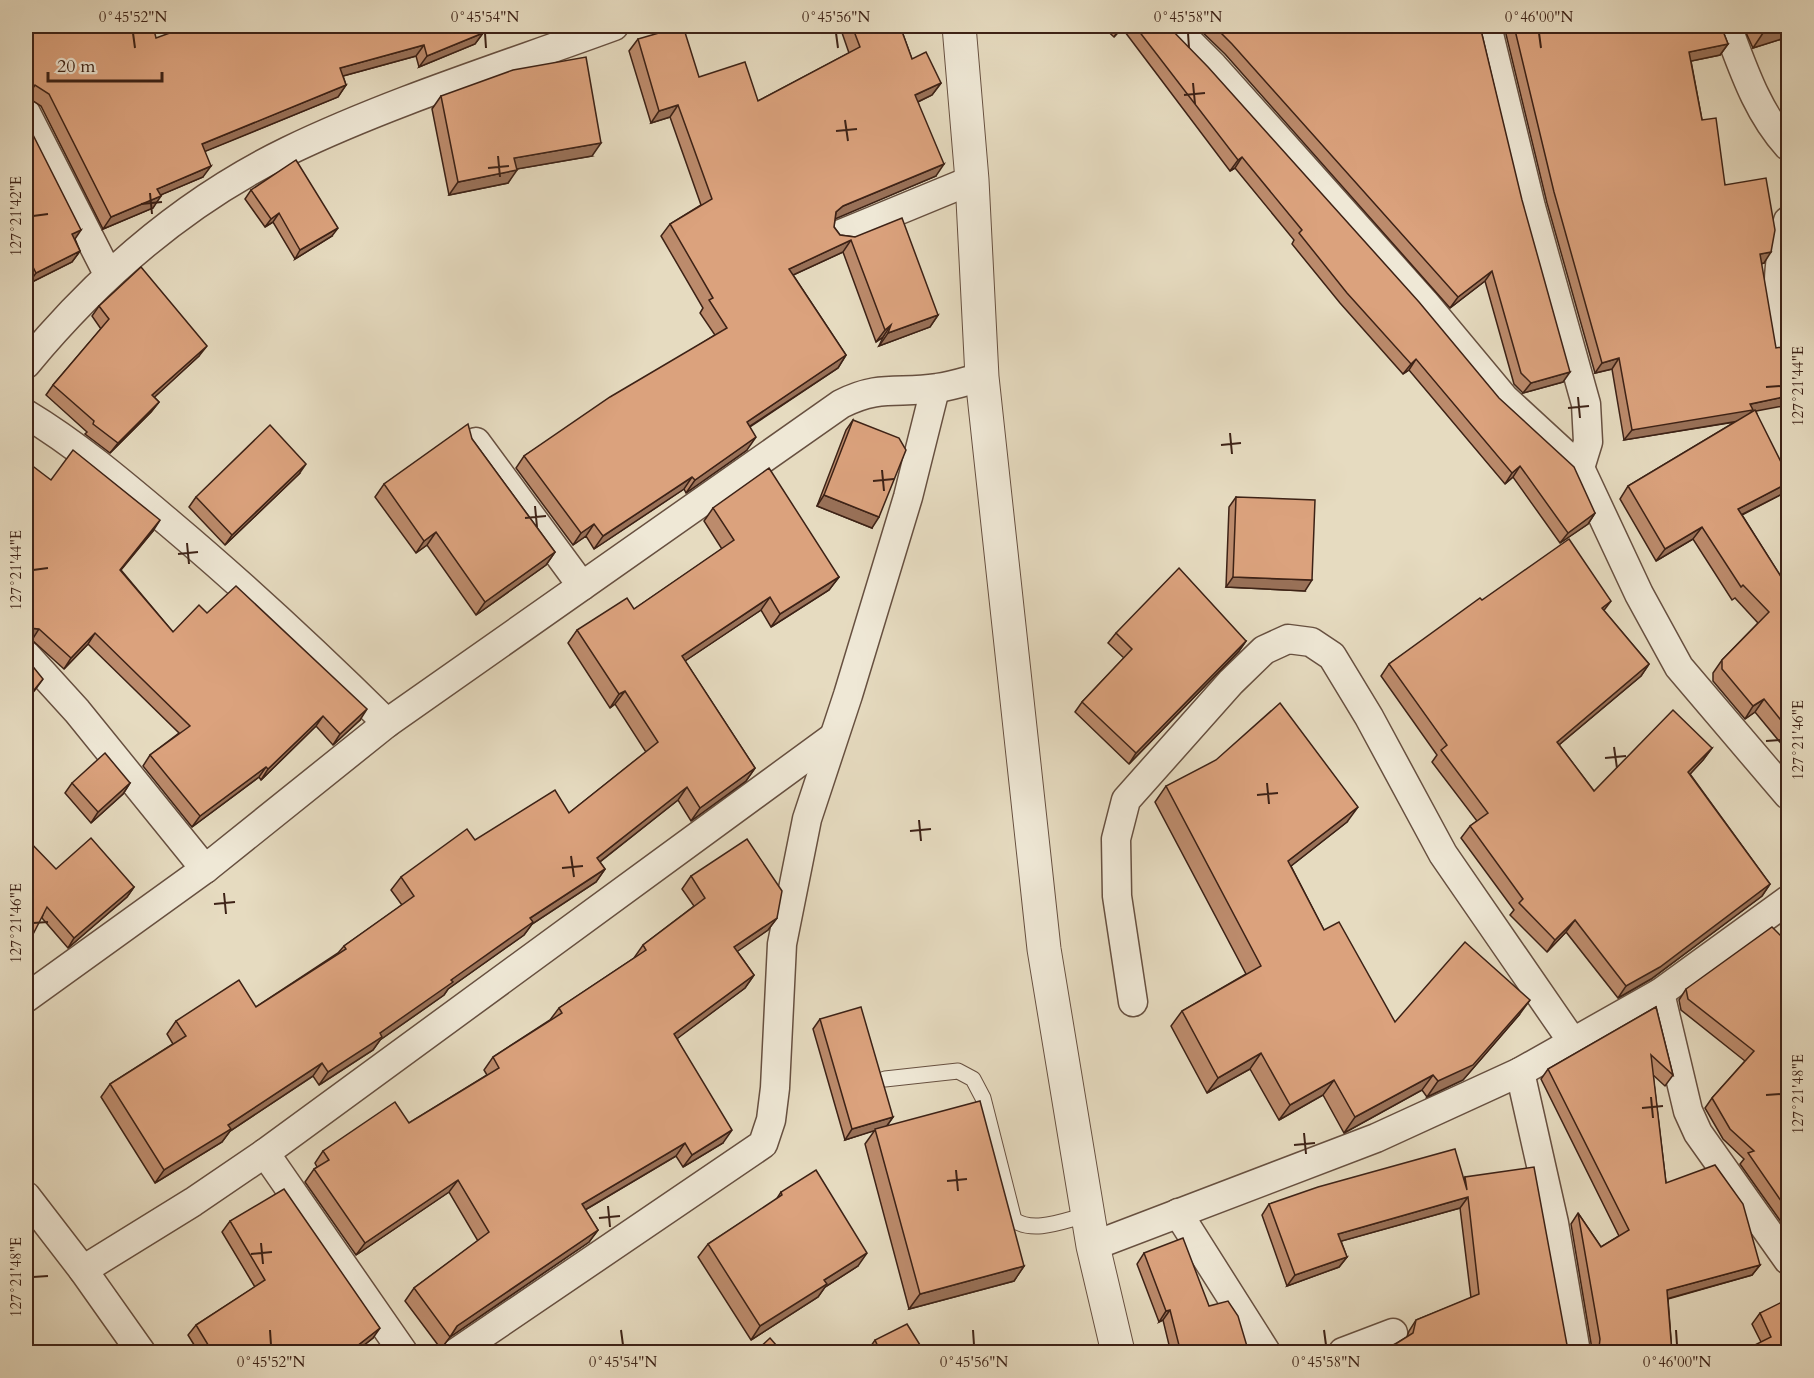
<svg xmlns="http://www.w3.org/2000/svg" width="1814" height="1378" font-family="Cardo,serif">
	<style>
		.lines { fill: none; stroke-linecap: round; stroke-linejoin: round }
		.service-casing { stroke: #675040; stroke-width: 17 }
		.minor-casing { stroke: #675040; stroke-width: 31 }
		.tertiary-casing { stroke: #675040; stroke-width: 35 }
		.service { stroke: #efe8d6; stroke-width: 15 }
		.minor { stroke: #efe8d6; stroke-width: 28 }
		.tertiary { stroke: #efe8d6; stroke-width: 33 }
		.wall { fill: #bc8b6c; stroke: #3d2216; stroke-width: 1.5 }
		.shaded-wall { fill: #997158; stroke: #3d2216; stroke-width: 1.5 }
		.building { fill: #dba27d; stroke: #3d2216; stroke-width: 1.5 }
		.ticks { fill: none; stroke: #3d2216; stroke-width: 2 }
		.neatline { fill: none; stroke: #3d2216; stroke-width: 2 }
		.ticks-label { font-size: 15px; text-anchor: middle; fill: #3d2216 }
	</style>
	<rect width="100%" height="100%" fill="#e6dbc0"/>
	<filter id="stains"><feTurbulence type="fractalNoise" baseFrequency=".00333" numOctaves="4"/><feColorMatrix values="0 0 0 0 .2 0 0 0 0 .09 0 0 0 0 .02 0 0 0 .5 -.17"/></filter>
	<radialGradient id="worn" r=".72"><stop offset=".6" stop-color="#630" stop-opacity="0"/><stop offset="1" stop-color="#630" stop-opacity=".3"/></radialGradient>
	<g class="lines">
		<defs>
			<path id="service" d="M885 1079 958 1071 973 1079 983 1098 1014 1220C1034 1234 1065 1220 1087 1215"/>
			<g id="minor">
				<polyline points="1173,26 1213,66 1424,302 1504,398 1580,468 1588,442 1586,404 1531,207 1487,26"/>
				<path d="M1727 26C1743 68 1757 112 1788 146"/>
				<polyline points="26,113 108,274"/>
				<path d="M1788 221C1777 269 1775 293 1788 341"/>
				<polyline points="841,234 972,180"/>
				<path d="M26 364C98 277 185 201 288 151 392 101 505 66 614 26"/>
				<path d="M26 414C76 444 123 484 168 522 244 586 316 653 387 723"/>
				<polyline points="476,442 582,586"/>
				<polyline points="1580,468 1639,594 1679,667 1788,795"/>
				<polyline points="26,655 77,711 205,869"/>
				<polyline points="1660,993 1688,1111 1698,1133 1788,1260"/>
				<path d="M26 998 205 869 387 723 841 404C880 384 899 394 937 388 952 386 967 381 982 377"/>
				<polyline points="1133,1002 1117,896 1116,839 1126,800 1231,682 1264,650 1288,639 1311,642 1332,656 1369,717 1443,854 1572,1041"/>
				<polyline points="1520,1072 1660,993 1788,900"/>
				<polyline points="26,1196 83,1270 141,1352"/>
				<polyline points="1178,1213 1266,1352"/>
				<polyline points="1093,1246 1376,1138 1520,1072 1554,1223 1576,1352"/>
				<polyline points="83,1270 193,1202 265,1153"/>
				<polyline points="403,1352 265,1153 832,738"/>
				<polyline points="457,1352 763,1144 771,1120 775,1088 782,944 807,819 848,695 908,497 935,389"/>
				<polyline points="1343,1352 1393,1333"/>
			</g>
			<polyline id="tertiary" points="959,26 972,180 982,377 1044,949 1093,1246 1118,1352"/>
		</defs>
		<use href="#service" class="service-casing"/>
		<use href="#minor" class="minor-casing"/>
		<use href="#tertiary" class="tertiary-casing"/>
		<use href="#service" class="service"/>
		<use href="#minor" class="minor"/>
		<use href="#tertiary" class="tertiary"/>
	</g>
	<g class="wall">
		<polygon points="26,26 156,38 483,33 475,44 419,67 416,56 343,76 346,85 338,97 205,151 203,177 160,195 153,208 103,229 41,106 27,97 26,97"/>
		<polygon points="547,26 567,26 550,32"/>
		<polygon points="841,26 900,26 912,59 941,83 932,95 918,102 936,176 835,218 834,227 840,235 855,237 938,315 930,327 879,346 883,337 876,342 843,252 793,275 846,355 838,368 750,427 747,450 686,493 684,489 594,549 586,536 573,545 516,468 524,456 715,335 700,313 703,308 661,236 670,224 701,205 670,117 651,123 629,51 638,39 699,77 758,101 849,53 840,27"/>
		<polygon points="1102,26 1168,26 1595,513 1588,524 1560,543 1513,477 1505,484 1409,370 1403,374 1340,303 1292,244 1294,240 1235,168 1230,171 1122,28 1114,37"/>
		<polygon points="1196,26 1480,26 1563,382 1523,393 1514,384 1485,281 1450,308 1225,54"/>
		<polygon points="1504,26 1721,26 1728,44 1720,55 1691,61 1702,120 1725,185 1764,263 1761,264 1756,411 1782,494 1742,515 1785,583 1788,581 1788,752 1755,712 1745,719 1713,681 1713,673 1722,660 1758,623 1735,598 1732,600 1693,539 1656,561 1620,499 1628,486 1735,422 1624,440 1612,369 1595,373 1547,203"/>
		<polygon points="1743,26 1788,26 1788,37 1753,48"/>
		<polygon points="441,96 592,156 516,169 508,183 449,195 432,109"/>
		<polygon points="26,121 80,251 72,262 28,284 26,279"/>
		<polygon points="251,190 332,236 295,259 273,222 265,227 245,199"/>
		<polygon points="99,306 199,356 154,397 159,402 151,412 110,453 85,434 87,432 46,395 53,385 101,329 92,316"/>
		<polygon points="853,420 872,528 817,506 846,430"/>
		<polygon points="472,439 555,552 546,565 476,615 427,545 416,553 375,497 384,484"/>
		<polygon points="299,474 225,545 189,507 196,497"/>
		<polygon points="51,480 153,531 121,570 173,632 207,613 360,720 333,745 316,726 261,780 259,777 192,827 143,766 150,755 179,733 88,644 64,669 32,640"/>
		<polygon points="1236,497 1305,591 1226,587 1229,507"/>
		<polygon points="713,508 839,577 829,590 771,627 761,610 685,661 755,768 746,781 691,821 678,800 600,862 605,869 596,882 532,924 524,935 448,989 444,995 380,1040 373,1050 319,1085 313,1076 230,1131 222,1142 155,1183 101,1097 110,1084 173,1044 167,1034 176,1021 256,1007 338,953 344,946 402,905 391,890 401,877 475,840 569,813 646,752 615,704 610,708 568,643 577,630 634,609 722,549 704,521"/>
		<polygon points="1482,600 1604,611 1649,664 1641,676 1559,745 1594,791 1712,748 1703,760 1690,774 1770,884 1762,896 1651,979 1618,998 1566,932 1547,952 1510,915 1514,910 1461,838 1470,826 1477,821 1432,762 1437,755 1381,676 1389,664"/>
		<polygon points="1116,633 1246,641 1239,651 1129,764 1075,712 1082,702 1124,658 1108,643"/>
		<polygon points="72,783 130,783 123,794 91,823 65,793"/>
		<polygon points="1166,786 1347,822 1291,866 1324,930 1395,1022 1519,1015 1463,1080 1427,1097 1422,1090 1344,1133 1323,1095 1279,1120 1250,1069 1207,1093 1171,1026 1182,1011 1246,974 1155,802"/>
		<polygon points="56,869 134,887 127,897 68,948 42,918"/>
		<polygon points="691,876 777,918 768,930 737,951 754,975 745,988 677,1038 723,1143 683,1167 676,1156 585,1210 598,1230 589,1242 450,1337 441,1349 405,1301 414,1288 478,1241 449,1192 356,1255 305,1182 314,1169 317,1167 315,1163 323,1151 409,1123 487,1075 484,1070 493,1057 550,1020 559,1008 634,958 643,945 694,906 682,889"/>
		<polygon points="1788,943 1788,1230 1784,1226 1740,1164 1744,1159 1723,1139 1705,1108 1712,1098 1745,1061 1681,1010 1679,1000 1686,989"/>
		<polygon points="1656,1007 1673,1075 1665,1086 1653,1075 1666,1183 1760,1265 1752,1275 1668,1299 1672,1353 1592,1353 1592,1349 1571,1224 1578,1213 1601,1247 1619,1236 1541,1079 1548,1069"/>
		<polygon points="820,1019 893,1117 886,1127 1024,1266 1014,1281 909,1309 865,1144 875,1130 845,1140 813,1029"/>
		<polygon points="1465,1177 1567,1345 1397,1343 1407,1337 1409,1331 1416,1320 1471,1298 1460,1208 1341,1241 1347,1257 1339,1267 1287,1286 1262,1215 1269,1204 1464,1179"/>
		<polygon points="781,1192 858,1266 825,1287 818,1297 751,1340 698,1257 708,1244 776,1200"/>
		<polygon points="230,1221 373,1338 354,1353 199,1353 188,1335 196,1325 255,1287 222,1232"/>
		<polygon points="1144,1253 1209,1306 1249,1353 1171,1353 1163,1320 1159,1322 1137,1264"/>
		<polygon points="1760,1313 1788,1353 1761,1342 1752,1324"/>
		<polygon points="875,1340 925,1353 869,1353 868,1350"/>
	</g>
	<g class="shaded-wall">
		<polygon points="554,26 567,26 550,32"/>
		<polygon points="1121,26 1124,26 1114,37"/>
		<polygon points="1788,26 1788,37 1753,48 1763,33"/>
		<polygon points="483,33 475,44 419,67 427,56"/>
		<polygon points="1728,44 1720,55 1682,63 1689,52"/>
		<polygon points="424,45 416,56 332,79 340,68"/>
		<polygon points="941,83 932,95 907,107 915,95"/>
		<polygon points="35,85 27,97 26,97 26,87"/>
		<polygon points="346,85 338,97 194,156 202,144"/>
		<polygon points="678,105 670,117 651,123 659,111"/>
		<polygon points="601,143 592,156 505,171 514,158"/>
		<polygon points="1242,157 1235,168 1230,171 1238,160"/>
		<polygon points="944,164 936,176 835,219 836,212 843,206"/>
		<polygon points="211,166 203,177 149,200 157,189"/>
		<polygon points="517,170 508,183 449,195 458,182"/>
		<polygon points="161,196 153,208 103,229 111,217"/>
		<polygon points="279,213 273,222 265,227 271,219"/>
		<polygon points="338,228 332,236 295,259 300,250"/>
		<polygon points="81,230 73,242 72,234"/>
		<polygon points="851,240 843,252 780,281 789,269"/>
		<polygon points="80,251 72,262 28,284 36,273"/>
		<polygon points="1771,252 1764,263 1752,265 1760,254"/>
		<polygon points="1492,271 1485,281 1450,308 1458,297"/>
		<polygon points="938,315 930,327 879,346 888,333"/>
		<polygon points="891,325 883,337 876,342 885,330"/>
		<polygon points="207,346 199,356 145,406 152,395"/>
		<polygon points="846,355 838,368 738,434 747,422"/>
		<polygon points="1619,358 1612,369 1595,373 1602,363"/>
		<polygon points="1416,359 1409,370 1403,374 1411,364"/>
		<polygon points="1570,372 1563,382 1523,393 1531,383"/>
		<polygon points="1788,396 1788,405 1751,412 1745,420 1624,440 1632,430"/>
		<polygon points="159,402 151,412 110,453 118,443"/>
		<polygon points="756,437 747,450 686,493 695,480"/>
		<polygon points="306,464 299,474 225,545 232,535"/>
		<polygon points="1520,466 1513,477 1505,484 1512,473"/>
		<polygon points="692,477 684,489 594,549 603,536"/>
		<polygon points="1788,483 1788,485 1782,494 1729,521 1738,509"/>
		<polygon points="824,495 879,517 872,528 817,506"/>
		<polygon points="1595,513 1588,524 1560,543 1568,533"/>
		<polygon points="160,520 153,531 112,580"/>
		<polygon points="594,524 586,536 573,545 581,533"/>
		<polygon points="1702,527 1693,539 1656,561 1665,549"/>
		<polygon points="436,532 427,545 416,553 424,541"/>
		<polygon points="555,552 546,565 476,615 485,602"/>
		<polygon points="839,577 829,590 771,627 780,614"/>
		<polygon points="1233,577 1312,580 1305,591 1226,587"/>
		<polygon points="770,597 761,610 673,669 682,656"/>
		<polygon points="1611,601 1602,613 1602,608"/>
		<polygon points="29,628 39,629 32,640 26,639 26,631"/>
		<polygon points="95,633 88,644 64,669 71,658"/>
		<polygon points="1246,641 1239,651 1129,764 1136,753"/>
		<polygon points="1649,664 1641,676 1548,754 1557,742"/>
		<polygon points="43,679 35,690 26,701 26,700"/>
		<polygon points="625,691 615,704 610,708 619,694"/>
		<polygon points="1764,699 1755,712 1745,719 1753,706"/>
		<polygon points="367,709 360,720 333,745 340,734"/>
		<polygon points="323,716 316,726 261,780 268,769"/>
		<polygon points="1712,748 1703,760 1680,785 1688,772"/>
		<polygon points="266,767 259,777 192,827 200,816"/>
		<polygon points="755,768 746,781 691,821 700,808"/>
		<polygon points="130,783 123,794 91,823 98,812"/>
		<polygon points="687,787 678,800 588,871 597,858"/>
		<polygon points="1358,807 1347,822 1277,877 1288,861"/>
		<polygon points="605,869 596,882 532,924 524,935 448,989 444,995 380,1040 373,1050 319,1085 328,1072 451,980 530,918"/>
		<polygon points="1770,884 1762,896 1651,979 1618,998 1626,986"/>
		<polygon points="134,887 127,897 68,948 74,938"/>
		<polygon points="777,918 768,930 725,960 734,947"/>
		<polygon points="1575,920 1566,932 1547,952 1555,940"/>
		<polygon points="754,975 745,988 666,1047 674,1034"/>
		<polygon points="1530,1000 1519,1015 1463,1080 1427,1097 1438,1081"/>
		<polygon points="1261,1053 1250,1069 1207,1093 1218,1078"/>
		<polygon points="322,1063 313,1076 230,1131 222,1142 155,1183 164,1170 228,1125"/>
		<polygon points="1433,1075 1422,1090 1344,1133 1355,1117"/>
		<polygon points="1334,1080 1323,1095 1279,1120 1290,1105"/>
		<polygon points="893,1117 886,1127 845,1140 852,1129"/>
		<polygon points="732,1130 723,1143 683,1167 692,1155"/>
		<polygon points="685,1143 676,1156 573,1217 582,1204"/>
		<polygon points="458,1180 449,1192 356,1255 365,1243"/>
		<polygon points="1468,1197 1460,1208 1331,1244 1338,1234"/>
		<polygon points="598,1230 589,1242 450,1337 457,1326"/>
		<polygon points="867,1253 858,1266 825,1287 818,1297 751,1340 760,1326 824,1280"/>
		<polygon points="1347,1257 1339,1267 1287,1286 1295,1275"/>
		<polygon points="1760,1265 1752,1275 1659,1301 1667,1290"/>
		<polygon points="1024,1266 1014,1281 909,1309 920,1294"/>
		<polygon points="1170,1310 1163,1320 1159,1322 1166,1311"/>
		<polygon points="380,1328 373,1338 354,1353 348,1353"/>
	</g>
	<g class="building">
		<polygon points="26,26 153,26 156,38 189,26 481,26 483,33 427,56 424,45 340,68 346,85 202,144 211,166 157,189 161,196 111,217 49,94 35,85 26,88"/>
		<polygon points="683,26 699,77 745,62 758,101 860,47 852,26 900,26 912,59 926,52 941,83 915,95 944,164 843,206 836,212 834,227 840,235 855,237 902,218 938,315 888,333 891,325 885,330 851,240 789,269 846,355 747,422 756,437 695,480 692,477 603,536 594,524 581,533 524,456 610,397 727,328 709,300 713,298 670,224 712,199 678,105 659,111 638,39"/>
		<polygon points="1135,26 1168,26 1208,67 1419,302 1499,398 1574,467 1595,513 1568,533 1520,466 1512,473 1416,359 1411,364 1347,293 1299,233 1302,230 1242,157 1238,160"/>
		<polygon points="1214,26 1480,26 1522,200 1570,372 1531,383 1521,373 1492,271 1458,297 1232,44"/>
		<polygon points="1514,26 1721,26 1728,44 1689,52 1702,120 1716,118 1725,185 1766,178 1775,230 1771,252 1760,254 1776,348 1788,346 1788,396 1750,404 1753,410 1632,430 1619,358 1602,363 1554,192"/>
		<polygon points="1760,26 1788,26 1763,33"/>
		<polygon points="586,57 601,143 514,158 517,170 458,182 441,96 513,70"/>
		<polygon points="26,121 81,230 72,234 80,251 36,273 26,253"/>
		<polygon points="296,160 338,228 300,250 279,213 271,219 251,190"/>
		<polygon points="141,267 207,346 152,395 159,402 118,443 93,424 94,421 53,385 109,319 99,306"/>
		<polygon points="1755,410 1788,476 1788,483 1738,509 1785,583 1788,581 1788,729 1764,699 1753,706 1722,669 1722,660 1769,612 1743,585 1741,587 1702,527 1665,549 1628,486"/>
		<polygon points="853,420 899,438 906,450 879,517 824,495"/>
		<polygon points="468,424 472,439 555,552 485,602 436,532 424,541 384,484"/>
		<polygon points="270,425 306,464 232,535 196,497"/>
		<polygon points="73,450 160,520 120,570 173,632 199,605 207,613 236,586 367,709 340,734 323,716 268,769 266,767 200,816 150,755 190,726 95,633 71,658 39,629 29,628 26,631 26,461 51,480"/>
		<polygon points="769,468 839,577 780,614 770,597 682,656 755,768 700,808 687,787 597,858 605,869 530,918 533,922 451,980 453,982 380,1033 382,1037 328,1072 322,1063 228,1125 231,1129 164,1170 110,1084 186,1036 176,1021 239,980 256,1007 346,949 344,946 414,896 401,877 467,829 475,840 555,790 569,813 658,742 625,691 619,694 577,630 627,598 634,609 734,540 713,508"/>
		<polygon points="1236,497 1315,500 1312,580 1233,577"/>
		<polygon points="1569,539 1611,601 1602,608 1649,664 1557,742 1594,791 1673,710 1712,748 1688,772 1770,884 1660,967 1626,986 1575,920 1555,940 1519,903 1523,899 1470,826 1488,813 1441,750 1447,745 1389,664 1480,598 1482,600"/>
		<polygon points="1179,568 1246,641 1136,753 1082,702 1132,649 1116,633"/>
		<polygon points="26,658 43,679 26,700"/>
		<polygon points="1280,703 1358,807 1288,861 1324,930 1339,922 1395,1022 1465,942 1530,1000 1473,1065 1438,1081 1433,1075 1355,1117 1334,1080 1290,1105 1261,1053 1218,1078 1182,1011 1261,966 1166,786 1216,760"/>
		<polygon points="105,753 130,783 98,812 72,783"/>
		<polygon points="26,838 56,869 91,838 134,887 74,938 47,907 26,948"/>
		<polygon points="747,839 782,891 777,918 734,947 754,975 674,1034 732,1130 692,1155 685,1143 582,1204 598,1230 457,1326 450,1337 414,1288 489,1232 458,1180 365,1243 314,1169 329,1160 323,1151 395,1102 409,1123 499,1068 493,1057 562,1013 559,1008 646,950 643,945 705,898 691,876"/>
		<polygon points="1772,927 1788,943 1788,1211 1748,1153 1754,1151 1730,1129 1712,1098 1754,1051 1688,999 1686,989"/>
		<polygon points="861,1007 893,1117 852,1129 820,1019"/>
		<polygon points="1656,1007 1673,1075 1651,1055 1666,1183 1715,1165 1743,1204 1760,1265 1667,1290 1672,1353 1595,1353 1599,1348 1600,1339 1578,1213 1601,1247 1629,1230 1548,1069"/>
		<polygon points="980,1101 1024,1266 920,1294 875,1129"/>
		<polygon points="1455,1149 1467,1190 1465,1177 1534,1167 1567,1345 1574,1353 1377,1353 1397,1343 1413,1333 1416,1320 1479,1294 1468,1197 1338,1234 1347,1257 1295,1275 1269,1204 1318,1187"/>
		<polygon points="816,1170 867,1253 824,1280 827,1284 760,1326 708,1244 782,1195 781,1192"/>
		<polygon points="284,1189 380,1328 348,1353 213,1353 196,1325 265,1280 230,1221"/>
		<polygon points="1183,1238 1209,1306 1228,1301 1238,1316 1249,1353 1181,1353 1170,1310 1166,1311 1144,1253"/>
		<polygon points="1788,1299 1788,1353 1739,1353 1771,1337 1760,1313"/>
		<polygon points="907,1324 925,1353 881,1353 875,1340"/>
		<polygon points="770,1338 783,1353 754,1353"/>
	</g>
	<path class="ticks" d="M133 33 135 48M485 33 486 48M836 33 838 48M1188 33 1189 48M1539 33 1541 48M1193 83 1195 104M1184 95 1205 93M845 120 848 141M836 131 857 129M498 156 500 177M488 168 509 166M150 193 152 214M141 204 162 202M33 216 48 214M1766 387 1781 386M1578 397 1580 418M1568 408 1589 406M1230 433 1232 454M1221 445 1241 443M882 470 884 491M873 481 894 479M535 506 537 527M525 518 546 516M187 543 189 564M178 554 198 552M33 570 48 568M1766 741 1781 740M1614 747 1617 768M1605 758 1626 756M1267 783 1269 804M1257 795 1278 793M919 820 921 841M910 831 931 829M571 856 574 877M562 868 583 866M224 893 226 914M214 904 235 902M33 923 48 922M1766 1095 1781 1094M1651 1097 1653 1118M1642 1108 1663 1106M1304 1133 1306 1154M1294 1145 1315 1143M956 1170 958 1191M947 1181 967 1179M608 1206 610 1227M599 1218 620 1216M261 1243 263 1264M251 1254 272 1252M33 1277 48 1276M270 1330 271 1345M621 1330 623 1345M973 1330 974 1345M1324 1330 1326 1345M1676 1330 1677 1345"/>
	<rect width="1814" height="1378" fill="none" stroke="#e6dbc0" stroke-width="66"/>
	<path d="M48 72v9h114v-9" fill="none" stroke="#3d2216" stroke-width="3"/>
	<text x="57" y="72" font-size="18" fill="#3d2216" stroke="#efe8d6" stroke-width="4.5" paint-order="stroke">20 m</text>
	<rect x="33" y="33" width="1748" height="1312" class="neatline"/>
	<g class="ticks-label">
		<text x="133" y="22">0°45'52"N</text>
		<text x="485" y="22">0°45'54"N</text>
		<text x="836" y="22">0°45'56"N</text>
		<text x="1188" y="22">0°45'58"N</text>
		<text x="1539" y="22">0°46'00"N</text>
		<text transform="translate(16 216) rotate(-90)" y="5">127°21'42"E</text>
		<text transform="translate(1798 386) rotate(-90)" y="5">127°21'44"E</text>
		<text transform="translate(16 570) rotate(-90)" y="5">127°21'44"E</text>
		<text transform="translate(1798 740) rotate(-90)" y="5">127°21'46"E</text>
		<text transform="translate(16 923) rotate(-90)" y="5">127°21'46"E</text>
		<text transform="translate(1798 1094) rotate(-90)" y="5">127°21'48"E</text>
		<text transform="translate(16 1277) rotate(-90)" y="5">127°21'48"E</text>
		<text x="271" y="1367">0°45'52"N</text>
		<text x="623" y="1367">0°45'54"N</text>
		<text x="974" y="1367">0°45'56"N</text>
		<text x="1326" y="1367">0°45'58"N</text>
		<text x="1677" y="1367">0°46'00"N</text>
	</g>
	<rect width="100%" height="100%" filter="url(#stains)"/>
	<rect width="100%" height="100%" fill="url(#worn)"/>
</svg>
